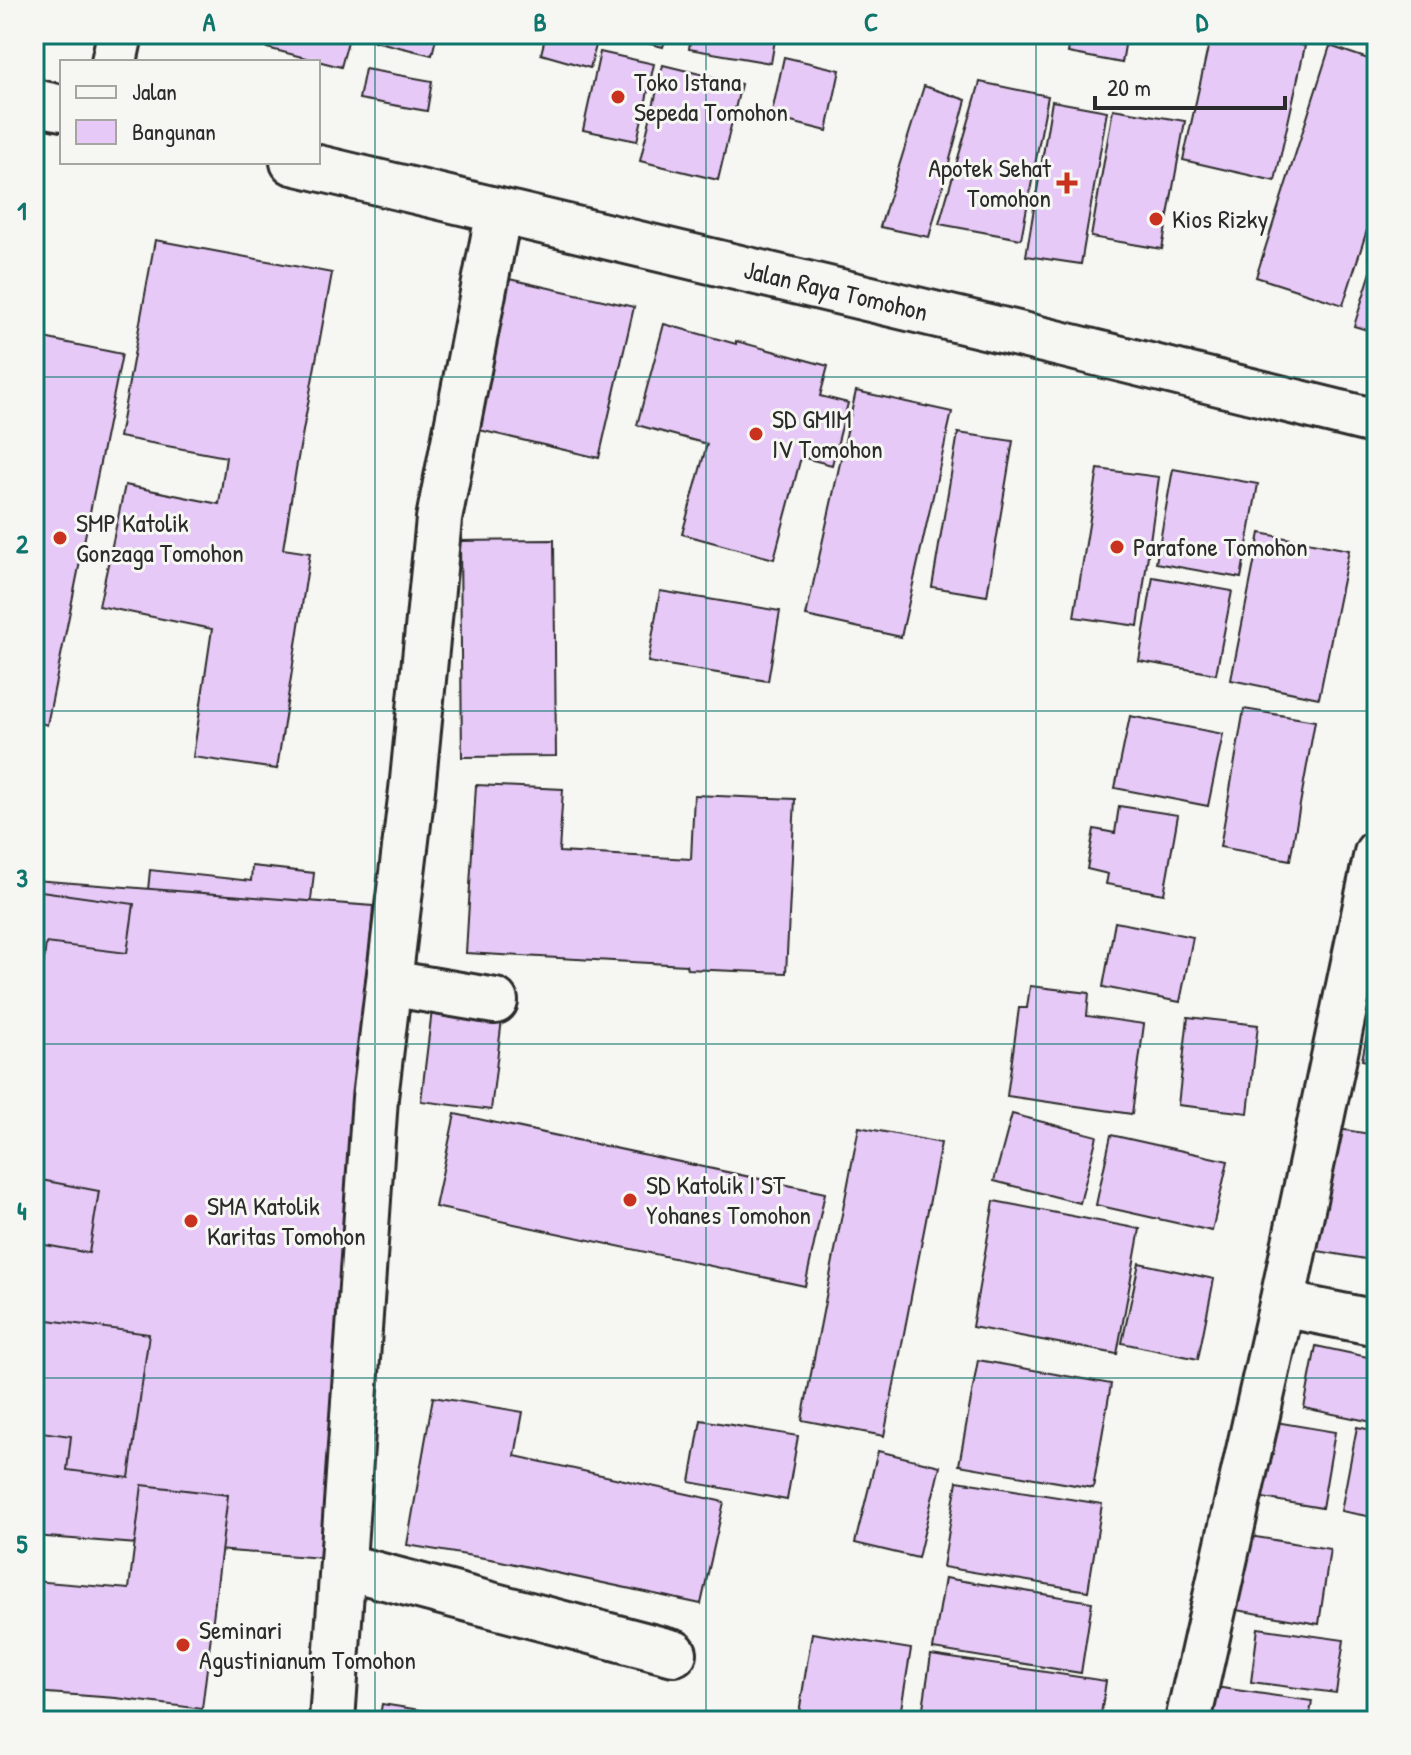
<svg xmlns="http://www.w3.org/2000/svg" width="1411" height="1755" font-family="'Patrick Hand',sans-serif">
	<style>
		.building { fill: #e7c9f8; stroke: #2b2b2b; stroke-width: 2 }
		.lines { fill: none; stroke-linecap: round; stroke-linejoin: round }
		.minor-casing { stroke: #2b2b2b; stroke-width: 50 }
		.trunk-casing { stroke: #2b2b2b; stroke-width: 50 }
		.minor { stroke: #f6f6f2; stroke-width: 44 }
		.trunk { stroke: #f6f6f2; stroke-width: 44 }
		.grid { fill: none; stroke: #0f766e; stroke-width: 2; stroke-opacity: 0.55 }
		.poi-dot { fill: #c8321e; stroke: #f6f6f2; stroke-width: 3 }
		.labels { text-anchor: middle; stroke-width: 6; stroke-linejoin: round; paint-order: stroke }
		.poi-label { font-size: 26px; fill: #2b2b2b; stroke: #f6f6f2; text-anchor: start }
		.street-label { font-size: 26px; fill: #2b2b2b; stroke: #f6f6f2 }
		.neatline { fill: none; stroke: #0f766e; stroke-width: 3 }
		.grid-label { font-size: 26px; text-anchor: middle; font-weight: bold; fill: #0f766e }
	</style>
	<rect width="100%" height="100%" fill="#f6f6f2"/>
	<filter id="ink" filterUnits="userSpaceOnUse"><feTurbulence type="fractalNoise" baseFrequency=".0125" numOctaves="2"/><feDisplacementMap in="SourceGraphic" scale="16" xChannelSelector="R" yChannelSelector="G"/><feConvolveMatrix kernelMatrix="1 2 1 2 8 2 1 2 1" color-interpolation-filters="sRGB"/></filter>
	<g filter="url(#ink)">
		<g class="building">
			<polygon points="270,34 350,34 341,67 267,48"/>
			<polygon points="376,34 437,34 432,55 374,41"/>
			<polygon points="546,34 599,34 590,68 541,54"/>
			<polygon points="610,34 667,34 663,47"/>
			<polygon points="691,34 776,34 771,63 689,49"/>
			<polygon points="1071,34 1127,34 1122,63 1068,53"/>
			<polygon points="1211,34 1255,34 1305,46 1275,181 1183,160"/>
			<polygon points="1330,46 1377,62 1377,199 1343,305 1256,277"/>
			<polygon points="600,52 654,64 637,141 583,130"/>
			<polygon points="784,57 840,70 827,131 771,117"/>
			<polygon points="663,65 741,84 718,180 640,161"/>
			<polygon points="365,69 432,81 427,111 359,99"/>
			<polygon points="980,82 1048,96 1021,239 939,224"/>
			<polygon points="924,86 966,100 929,237 880,227"/>
			<polygon points="1052,101 1107,111 1081,264 1026,256"/>
			<polygon points="1113,109 1185,121 1162,249 1091,237"/>
			<polygon points="155,240 332,273 296,469 283,549 310,553 277,769 193,757 212,629 99,606 125,485 219,504 226,457 119,437"/>
			<polygon points="1377,253 1377,333 1354,326"/>
			<polygon points="509,279 634,307 599,458 475,429"/>
			<polygon points="664,324 736,344 736,341 828,366 820,396 848,403 832,465 801,457 774,559 682,534 707,444 637,425"/>
			<polygon points="34,336 122,354 47,725 38,722 34,744"/>
			<polygon points="856,391 952,412 901,637 806,616"/>
			<polygon points="958,433 1013,441 987,596 932,587"/>
			<polygon points="1098,469 1159,477 1138,626 1074,617"/>
			<polygon points="1173,469 1258,484 1241,578 1156,563"/>
			<polygon points="1260,533 1349,550 1319,698 1231,680"/>
			<polygon points="554,540 556,756 462,757 460,541"/>
			<polygon points="1153,577 1232,591 1216,674 1139,661"/>
			<polygon points="660,591 780,611 768,681 648,662"/>
			<polygon points="1244,709 1315,721 1290,860 1220,847"/>
			<polygon points="1130,716 1223,734 1208,806 1115,788"/>
			<polygon points="476,785 563,789 559,852 691,859 694,795 795,799 786,973 687,969 686,965 466,953"/>
			<polygon points="1119,806 1178,815 1164,894 1106,884 1108,874 1087,869 1094,829 1115,833"/>
			<polygon points="252,866 314,873 303,970 275,968 222,1479 147,1471 200,957 142,951 150,870 251,881"/>
			<polygon points="34,880 373,906 322,1558 34,1536"/>
			<polygon points="34,890 134,904 127,953 46,943 43,968 41,968 38,986 34,986"/>
			<polygon points="1115,922 1193,937 1180,1002 1103,987"/>
			<polygon points="1377,984 1377,1063 1362,1060"/>
			<polygon points="1030,986 1089,993 1087,1016 1144,1024 1132,1114 1007,1096 1019,1008 1027,1008"/>
			<polygon points="432,1010 502,1019 491,1110 421,1101"/>
			<polygon points="1188,1017 1258,1025 1248,1113 1178,1105"/>
			<polygon points="455,1114 825,1193 805,1286 435,1207"/>
			<polygon points="1012,1114 1097,1136 1080,1203 994,1181"/>
			<polygon points="859,1127 941,1143 884,1436 802,1420"/>
			<polygon points="1325,1127 1377,1135 1377,1261 1306,1249"/>
			<polygon points="1111,1135 1228,1161 1212,1231 1096,1205"/>
			<polygon points="41,1180 99,1191 89,1253 34,1243 34,1219"/>
			<polygon points="994,1201 1140,1229 1117,1354 972,1327"/>
			<polygon points="1139,1263 1214,1279 1198,1359 1122,1343"/>
			<polygon points="34,1318 149,1334 129,1478 67,1470 71,1436 34,1431"/>
			<polygon points="1316,1346 1377,1359 1377,1423 1304,1408"/>
			<polygon points="978,1360 1111,1384 1093,1488 959,1465"/>
			<polygon points="433,1397 523,1412 515,1456 724,1502 701,1604 496,1560 407,1545"/>
			<polygon points="1258,1419 1335,1432 1322,1508 1245,1495"/>
			<polygon points="701,1420 798,1436 787,1500 690,1482"/>
			<polygon points="1357,1427 1377,1431 1377,1518 1341,1511"/>
			<polygon points="878,1451 940,1466 918,1558 855,1543"/>
			<polygon points="957,1481 1102,1504 1088,1591 943,1567"/>
			<polygon points="142,1485 228,1495 202,1709 116,1698 34,1692 34,1581 129,1589"/>
			<polygon points="1237,1534 1330,1549 1319,1624 1224,1608"/>
			<polygon points="945,1578 1092,1602 1081,1673 933,1649"/>
			<polygon points="1258,1628 1344,1640 1336,1693 1251,1682"/>
			<polygon points="812,1633 911,1649 899,1721 849,1721 799,1713"/>
			<polygon points="931,1655 1106,1681 1100,1721 921,1721"/>
			<polygon points="1215,1687 1312,1701 1309,1721 1210,1721"/>
			<polygon points="382,1704 490,1721 379,1721"/>
			<rect x="1336" y="1717" width="41" height="4"/>
		</g>
		<g class="lines">
			<defs>
				<g id="minor">
					<polyline points="114,62 120,34"/>
					<polyline points="389,983 495,1001"/>
					<polyline points="1282,1304 1377,1323"/>
					<polyline points="343,1566 674,1653"/>
					<polyline points="332,1721 375,1098 412,790 439,519 499,211"/>
					<polyline points="1188,1721 1282,1304 1377,853"/>
				</g>
				<g id="trunk">
					<polyline points="34,102 62,108"/>
					<path id="s1" d="M293 162 1052 342 1377 422"/>
				</g>
			</defs>
			<use href="#minor" class="minor-casing"/>
			<use href="#trunk" class="trunk-casing"/>
			<use href="#minor" class="minor"/>
			<use href="#trunk" class="trunk"/>
		</g>
	</g>
	<path class="grid" d="M375 34V1721M706 34V1721M1036 34V1721M34 377H1377M34 711H1377M34 1044H1377M34 1378H1377"/>
	<g class="poi-dot">
		<circle cx="618" cy="97" r="8"/>
		<path d="M1063 171h8v8h8v8h-8v8h-8v-8h-8v-8h8z"/>
		<circle cx="1156" cy="219" r="8"/>
		<circle cx="756" cy="434" r="8"/>
		<circle cx="60" cy="538" r="8"/>
		<circle cx="1117" cy="547" r="8"/>
		<circle cx="630" cy="1200" r="8"/>
		<circle cx="191" cy="1221" r="8"/>
		<circle cx="183" cy="1645" r="8"/>
	</g>
	<g class="labels">
		<g class="poi-label">
			<text x="634" y="91">Toko Istana<tspan x="634" dy="30">Sepeda Tomohon</tspan></text>
			<text x="1051" y="177" text-anchor="end">Apotek Sehat<tspan x="1051" dy="30">Tomohon</tspan></text>
			<text x="1172" y="228">Kios Rizky</text>
			<text x="772" y="428">SD GMIM<tspan x="772" dy="30">IV Tomohon</tspan></text>
			<text x="76" y="532">SMP Katolik<tspan x="76" dy="30">Gonzaga Tomohon</tspan></text>
			<text x="1133" y="556">Parafone Tomohon</text>
			<text x="646" y="1194">SD Katolik I ST<tspan x="646" dy="30">Yohanes Tomohon</tspan></text>
			<text x="207" y="1215">SMA Katolik<tspan x="207" dy="30">Karitas Tomohon</tspan></text>
			<text x="199" y="1639">Seminari<tspan x="199" dy="30">Agustinianum Tomohon</tspan></text>
		</g>
		<g class="street-label">
			<text dy="9" stroke="none"><textPath href="#s1" startOffset="558">Jalan Raya Tomohon</textPath></text>
		</g>
	</g>
	<rect width="1411" height="1755" fill="none" stroke="#f6f6f2" stroke-width="88"/>
	<rect x="60" y="60" width="260" height="104" fill="#f6f6f2" stroke="#a5a5a2" stroke-width="2"/>
	<rect x="76" y="86" width="40" height="12" fill="#f6f6f2" stroke="#a5a5a2" stroke-width="2"/>
	<text x="132" y="100" font-size="24" fill="#2b2b2b">Jalan</text>
	<rect x="76" y="120" width="40" height="24" fill="#e7c9f8" stroke="#a5a5a2" stroke-width="2"/>
	<text x="132" y="140" font-size="24" fill="#2b2b2b">Bangunan</text>
	<path d="M1095 96v12h190v-12" fill="none" stroke="#2b2b2b" stroke-width="4"/>
	<text x="1107" y="96" font-size="24" fill="#2b2b2b" stroke="#f6f6f2" stroke-width="6" paint-order="stroke">20 m</text>
	<rect x="44" y="44" width="1323" height="1667" class="neatline"/>
	<g class="grid-label">
		<text x="209" y="31">A</text>
		<text x="540" y="31">B</text>
		<text x="871" y="31">C</text>
		<text x="1202" y="31">D</text>
		<text x="22" y="220">1</text>
		<text x="22" y="553">2</text>
		<text x="22" y="887">3</text>
		<text x="22" y="1220">4</text>
		<text x="22" y="1553">5</text>
	</g>
</svg>
